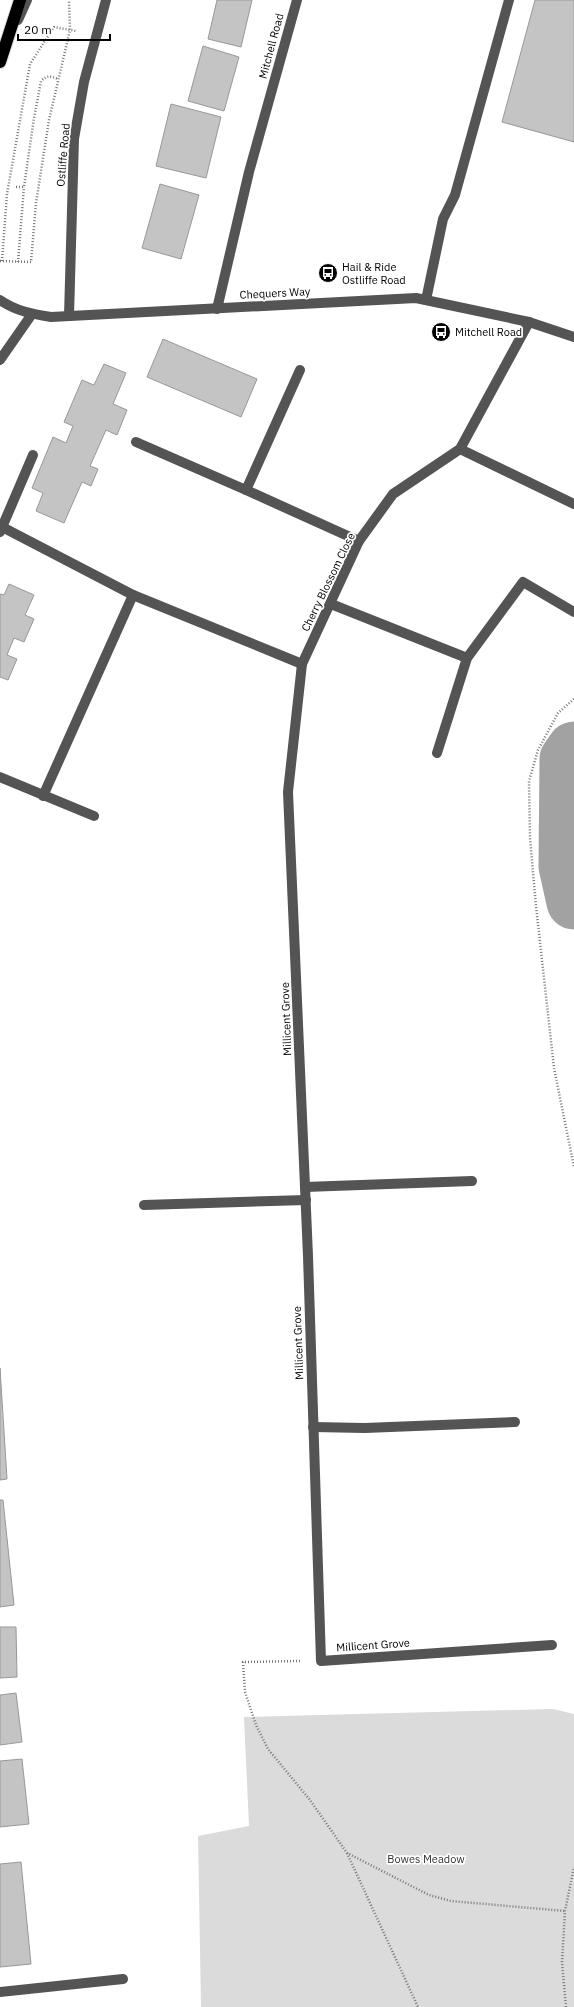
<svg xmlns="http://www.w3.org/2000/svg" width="574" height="2007" font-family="'IBM Plex Sans',sans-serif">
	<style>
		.green { fill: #dbdbdb }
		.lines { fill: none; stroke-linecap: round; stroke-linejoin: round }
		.river { stroke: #a2a2a2; stroke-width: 55 }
		.building { fill: #c4c4c4; stroke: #989898 }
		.highway-casing { stroke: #dbdbdb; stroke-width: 14 }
		.path { stroke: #767676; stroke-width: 2.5; stroke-dasharray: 1 2; stroke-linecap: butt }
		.minor { stroke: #545454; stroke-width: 10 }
		.highway { stroke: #000; stroke-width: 12 }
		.labels { text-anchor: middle; stroke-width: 3.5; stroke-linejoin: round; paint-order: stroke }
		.street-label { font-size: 11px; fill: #000; stroke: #fff }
		.poi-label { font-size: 11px; fill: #000; stroke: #fff; text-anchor: start }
		.park-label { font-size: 11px; fill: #323232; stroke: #fff }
	</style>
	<rect width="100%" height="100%" fill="#fff"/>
	<g class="green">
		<polygon points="574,778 574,847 568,810"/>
		<polygon points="553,1709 574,1714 574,2007 201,2007 198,1836 249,1826 244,1717"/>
	</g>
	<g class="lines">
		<polyline class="river" points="574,749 567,759 566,866 574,902"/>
	</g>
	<g class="building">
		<polygon points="217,0 252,0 241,47 208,39"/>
		<polygon points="535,0 574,0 574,142 502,122"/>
		<polygon points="203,46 239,57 224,111 188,101"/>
		<polygon points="171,104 221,117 206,178 156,166"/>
		<polygon points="160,184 199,195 181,259 142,248"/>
		<polygon points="163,339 257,379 241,417 147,377"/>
		<polygon points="104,364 126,373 113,404 127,410 117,435 106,430 90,466 98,469 91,486 82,482 64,523 36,511 43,493 32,488 53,437 66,443 73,426 64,422 82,380 94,385"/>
		<polygon points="9,584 34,595 25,615 34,619 24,642 14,638 7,655 17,659 8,680 0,677 0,594 4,595"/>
		<polygon points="0,1368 7,1479 0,1480"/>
		<polygon points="0,1500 3,1500 14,1605 0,1607"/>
		<polygon points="0,1627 16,1627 17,1677 0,1678"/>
		<polygon points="16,1693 22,1742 0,1745 0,1695"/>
		<polygon points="22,1759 29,1824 0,1827 0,1761"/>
		<polygon points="21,1862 31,1964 0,1967 0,1864"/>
	</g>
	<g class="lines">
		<defs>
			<polyline id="highway" points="0,62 20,0"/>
		</defs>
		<use href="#highway" class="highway-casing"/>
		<g class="path">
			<path d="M16 187H24L34 118 41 81C47 75 50 76 58 79"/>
			<polyline points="0,261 31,262 36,203 49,120 70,30 69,0"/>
			<polyline points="2,261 7,194 30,64 54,27 76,31"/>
			<polyline points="18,262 24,187"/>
			<polyline points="574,699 558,713 538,750 529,781 530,838 536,906 554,1068 574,1167"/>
			<polyline points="300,1661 243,1662 245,1692 256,1725 268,1749 310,1800 347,1853 429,1895 451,1901 565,1911"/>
			<polyline points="347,1853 418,2007"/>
			<polyline points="566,2007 562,1962 565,1911 574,1867"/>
		</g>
		<g class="minor">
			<polyline points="18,20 27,0"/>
			<path d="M0 300C16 311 32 314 51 317L416 298 529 322 574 337"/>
			<polyline points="426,300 443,219 455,195 509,0"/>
			<polyline points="217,309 249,172 297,0"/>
			<polyline points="69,316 74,139 84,82 106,0"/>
			<polyline points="529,322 460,449 393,494 359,541 302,664 288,792 308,1256 321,1661 552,1645"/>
			<polyline points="0,360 32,314"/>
			<polyline points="136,442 246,490 300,370"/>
			<polyline points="460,449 574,504"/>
			<polyline points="246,490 359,541"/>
			<polyline points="2,527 133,595 302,664"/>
			<polyline points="0,532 33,455"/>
			<polyline points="331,604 467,658"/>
			<polyline points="437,753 467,658 523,582 574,612"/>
			<polyline points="0,777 94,816"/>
			<polyline points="43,796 133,595"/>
			<polyline points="305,1187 472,1181"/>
			<polyline points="144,1205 306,1200"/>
			<polyline points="313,1427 365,1428 515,1422"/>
			<polyline points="0,1992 123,1979"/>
		</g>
		<use href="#highway" class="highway"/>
	</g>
	<defs>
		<symbol id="bus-disc" viewBox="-11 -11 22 22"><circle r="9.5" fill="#000" stroke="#fff"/><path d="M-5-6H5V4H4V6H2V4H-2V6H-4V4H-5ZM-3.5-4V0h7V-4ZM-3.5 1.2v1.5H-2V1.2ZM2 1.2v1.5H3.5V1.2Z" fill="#fff"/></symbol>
	</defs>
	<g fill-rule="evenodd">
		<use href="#bus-disc" x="317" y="262" width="22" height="22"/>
		<use href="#bus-disc" x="430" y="321" width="22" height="22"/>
	</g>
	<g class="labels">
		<g class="street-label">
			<text transform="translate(271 46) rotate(-75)" y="4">Mitchell Road</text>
			<text transform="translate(63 155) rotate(-85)" y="4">Ostliffe Road</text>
			<text transform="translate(275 293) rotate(-3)" y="4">Chequers Way</text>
			<text transform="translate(328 582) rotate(-64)" y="4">Cherry Blossom Close</text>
			<text transform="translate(286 1019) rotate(-92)" y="4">Millicent Grove</text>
			<text transform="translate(298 1343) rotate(-92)" y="4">Millicent Grove</text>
			<text transform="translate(373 1645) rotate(-4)" y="4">Millicent Grove</text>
		</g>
		<g class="poi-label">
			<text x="342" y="271">Hail &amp; Ride<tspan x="342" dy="13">Ostliffe Road</tspan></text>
			<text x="455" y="336">Mitchell Road</text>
		</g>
		<g class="park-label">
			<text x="426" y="1863">Bowes Meadow</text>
		</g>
	</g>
	<path d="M18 34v6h92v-6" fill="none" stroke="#000000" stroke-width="2"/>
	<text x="24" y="34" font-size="12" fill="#000000" stroke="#ffffff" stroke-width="3" paint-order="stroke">20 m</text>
</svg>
